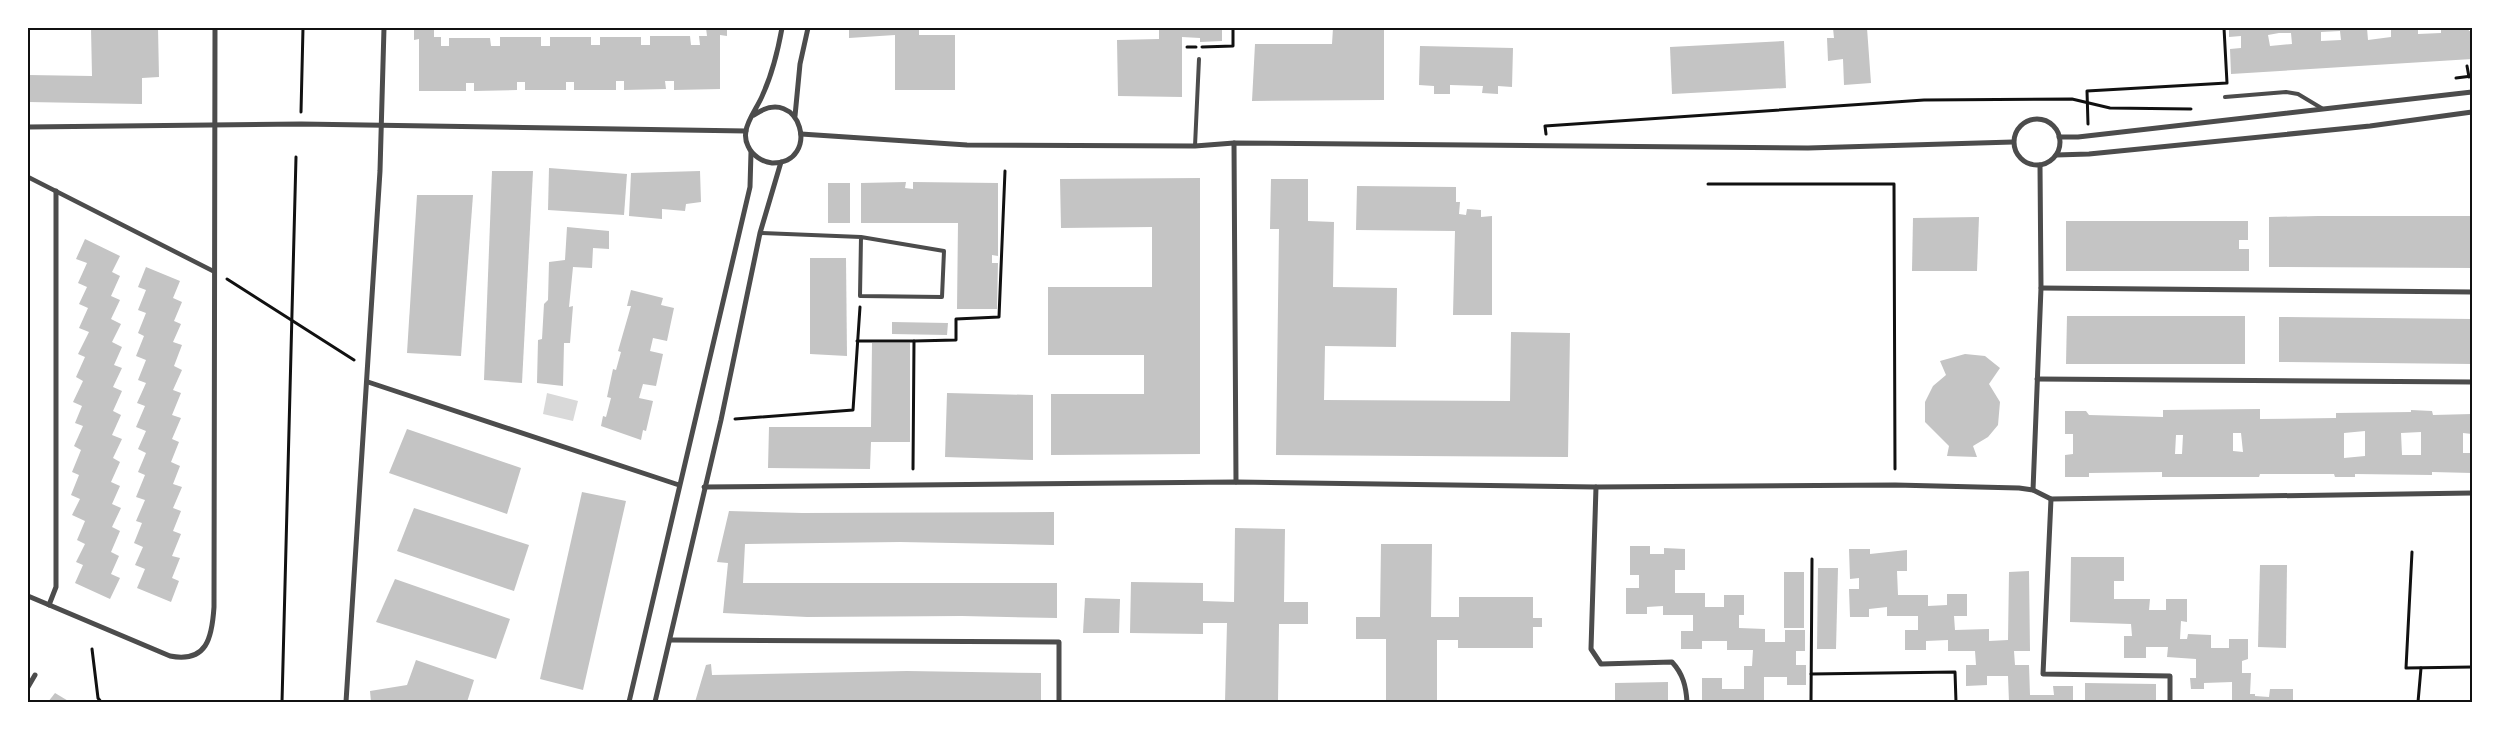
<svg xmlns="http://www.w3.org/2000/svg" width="2500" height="730" font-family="'Nunito Sans',sans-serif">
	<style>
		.water { fill: #d9d9d9 }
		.building { fill: #c4c4c4; fill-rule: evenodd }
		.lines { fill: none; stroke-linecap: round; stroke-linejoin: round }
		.path { stroke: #111; stroke-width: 3 }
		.service { stroke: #4c4c4c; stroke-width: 4 }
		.pedestrian { stroke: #4c4c4c; stroke-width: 4.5 }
		.minor { stroke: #4c4c4c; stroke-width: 5 }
		.neatline { fill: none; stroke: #111; stroke-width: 2 }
	</style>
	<rect width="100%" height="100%" fill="#fff"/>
	<polygon class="water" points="547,393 578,401 573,421 543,414"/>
	<g class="building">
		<polygon points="91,28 158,28 159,77 142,78 142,104 28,102 28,75 92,76"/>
		<polygon points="414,28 434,28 434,37 441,37 441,46 449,46 449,38 490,38 491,46 500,46 500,37 541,37 541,46 550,46 550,37 591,37 591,45 600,45 600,37 641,37 641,45 650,45 650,36 690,36 691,45 700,45 699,36 707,36 706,28 727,28 727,36 720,35 720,89 674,90 674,81 665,81 666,89 624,90 624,81 616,81 616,90 574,90 574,82 566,82 566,90 525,90 525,82 517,82 517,90 474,91 474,83 466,83 466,91 419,91 419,39 414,40"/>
		<polygon points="849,28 919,28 919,35 955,35 955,90 895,90 895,35 849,38"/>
		<polygon points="1159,28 1222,28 1222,41 1200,42 1200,38 1182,37 1182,97 1118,96 1117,40 1159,39"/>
		<polygon points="1333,28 1384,28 1384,100 1252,101 1255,44 1332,44"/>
		<polygon points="1833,28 1867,28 1871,83 1844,85 1843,59 1828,61 1827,38 1834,38"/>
		<path d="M2229 28H2367L2368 40 2391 37V28H2418V34L2441 33V28H2468L2469 31H2472V59L2231 74 2230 49 2241 48V36L2229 37ZM2340 31 2341 40 2321 41V32ZM2279 33H2291L2292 44 2270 46 2268 35Z"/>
		<polygon points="1784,41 1786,88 1672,94 1670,47"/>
		<polygon points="1420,46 1513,48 1512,87 1498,86 1498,94 1482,93 1483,86 1450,85 1450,94 1434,94 1434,86 1419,85"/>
		<polygon points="549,168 627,174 624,215 548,210"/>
		<polygon points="492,171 533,171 522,383 484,380"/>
		<polygon points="700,171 701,202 686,204 685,211 662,209 662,219 629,216 631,173"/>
		<polygon points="1200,178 1200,454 1051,455 1051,394 1144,394 1144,355 1048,355 1048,287 1152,287 1152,227 1061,228 1060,179"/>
		<polygon points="1271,179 1308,179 1308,221 1334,222 1333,287 1397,288 1396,347 1325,346 1324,400 1510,401 1511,332 1570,333 1568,457 1276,455 1279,229 1270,229"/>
		<polygon points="906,182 905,188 913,189 913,182 998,183 998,256 992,255 992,263 998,263 997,309 957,309 958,223 861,223 861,183"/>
		<rect x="828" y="183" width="22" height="40"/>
		<polygon points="1357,186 1456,187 1456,202 1460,202 1459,214 1466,215 1467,209 1481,210 1481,217 1492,216 1492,315 1453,315 1455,231 1356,230"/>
		<polygon points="417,195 473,195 461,356 407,353"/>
		<polygon points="2318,216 2472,216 2472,268 2269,267 2269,217"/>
		<polygon points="1979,217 1977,271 1912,271 1913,218"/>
		<polygon points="2066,221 2248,221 2248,240 2239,240 2239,249 2249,249 2249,271 2066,271"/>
		<polygon points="567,227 609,231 609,249 593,248 592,268 573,267 569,307 573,306 570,343 564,343 563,386 537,383 538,340 542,339 544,304 548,300 549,262 565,260"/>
		<polygon points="85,239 120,256 112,272 120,276 111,296 120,300 111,319 121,324 112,342 122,347 114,365 122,368 113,387 122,391 113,411 121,415 112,435 122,439 113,458 120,462 111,482 120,486 112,504 121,508 112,527 120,531 111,552 119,556 111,574 120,578 110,599 75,583 83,565 76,562 85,544 77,540 85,521 72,515 80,499 71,495 79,475 72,472 81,450 74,446 83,426 75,423 82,406 73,402 83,381 76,377 85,357 78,354 89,332 79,328 88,308 79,304 87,287 78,283 87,263 76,259"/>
		<polygon points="810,258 846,258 847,356 810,354"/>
		<polygon points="146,267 180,281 173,298 182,302 174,321 181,324 173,342 182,345 174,366 182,370 173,390 181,393 172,415 181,418 172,439 179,442 171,462 180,466 173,484 182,487 173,508 181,511 173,531 181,534 172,556 180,558 172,578 179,581 171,602 137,588 145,569 135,565 143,547 134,543 142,523 136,521 145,500 136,497 145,475 138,472 146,453 138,449 146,431 136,427 145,406 137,403 146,383 138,380 146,360 136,356 144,336 138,333 146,313 138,310 146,290 138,287"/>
		<polygon points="631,290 663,298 661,305 674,308 667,341 653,338 650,351 663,354 656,386 643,384 639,398 653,401 646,431 643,430 641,440 601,426 603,416 606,417 611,398 607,397 613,369 616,370 621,352 618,351 631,306 627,306"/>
		<polygon points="2067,316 2245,316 2245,364 2066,364"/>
		<polygon points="2279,317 2472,319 2472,364 2279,362"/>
		<polygon points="892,322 948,323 947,335 892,334"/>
		<polygon points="872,343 910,343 910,442 871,442 870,469 768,468 769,427 871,427"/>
		<polygon points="1965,354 1985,356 2000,368 1989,384 2000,402 1998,425 1988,437 1973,446 1977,457 1947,456 1949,446 1925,422 1925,402 1933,386 1946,375 1940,361"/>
		<polygon points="947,393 1033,395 1033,460 945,457"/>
		<path d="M2260 409V419L2336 418V413L2411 412V410L2432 411 2433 415 2472 414V434L2463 433V453H2472V473L2432 472V475L2355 474V477H2335L2334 474H2260L2259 477H2162V472L2089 473V477H2065V455L2073 454V434H2065V411H2086L2089 415 2163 417V410ZM2365 431V456L2344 458V433ZM2421 432V455H2402L2401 433ZM2233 433H2241L2243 452 2233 451ZM2176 435H2183L2182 454H2175Z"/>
		<polygon points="407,429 521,468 507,514 389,473"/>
		<polygon points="582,492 626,501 583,690 540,679"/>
		<polygon points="414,508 529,545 514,591 397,551"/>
		<polygon points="729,511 802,513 1054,512 1054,545 900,542 745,544 743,583 1057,583 1057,618 962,616 807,617 723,613 728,563 717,562"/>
		<polygon points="1235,528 1285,529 1284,602 1308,602 1308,624 1279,624 1278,702 1225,702 1227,623 1203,623 1203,634 1130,633 1131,582 1203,583 1203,601 1234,602"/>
		<polygon points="1381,544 1432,544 1431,617 1459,617 1459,597 1533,597 1533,618 1542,618 1542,627 1533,627 1533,648 1458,648 1458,640 1437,640 1437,702 1386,702 1386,639 1356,639 1356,617 1380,617"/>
		<polygon points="1630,546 1650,546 1650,554 1664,554 1664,548 1685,549 1685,570 1675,570 1675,593 1705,593 1705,607 1724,607 1724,595 1744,595 1744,615 1739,615 1739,628 1765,629 1765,642 1785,642 1785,630 1805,630 1805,651 1796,651 1796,665 1806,665 1806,685 1787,685 1787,677 1764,677 1764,701 1702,702 1702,678 1722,678 1722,689 1744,689 1744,666 1752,666 1753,650 1727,650 1727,641 1702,641 1702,649 1681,649 1681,631 1693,631 1693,615 1663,615 1663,606 1647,607 1647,614 1626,614 1626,588 1639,588 1639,575 1630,575"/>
		<polygon points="1849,549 1870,549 1870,554 1907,550 1907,571 1897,571 1898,595 1928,595 1928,606 1947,605 1947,594 1967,594 1967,616 1954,616 1955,630 1989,629 1989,641 2008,640 2009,572 2029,571 2030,651 2014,651 2015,665 2029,665 2030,695 2054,695 2053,686 2073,686 2073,702 2009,702 2008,676 1987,676 1987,685 1966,686 1966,665 1976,665 1975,651 1948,651 1948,640 1926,641 1926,650 1905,650 1905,630 1918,630 1918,616 1887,616 1887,607 1869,609 1869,617 1850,617 1849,589 1859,589 1859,578 1850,579"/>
		<polygon points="2071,557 2124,557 2124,581 2114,581 2114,599 2150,599 2149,610 2166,610 2166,599 2187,599 2187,622 2181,621 2180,639 2187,639 2188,634 2211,635 2211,648 2229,648 2229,639 2248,639 2248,659 2242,661 2242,673 2251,673 2250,694 2255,694 2255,696 2269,697 2270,689 2293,689 2293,702 2232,702 2232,682 2204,683 2204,689 2191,689 2190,678 2196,678 2196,659 2167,657 2168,647 2146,647 2146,658 2124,658 2124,636 2132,636 2131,624 2070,622"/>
		<polygon points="2260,565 2287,565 2286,648 2258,647"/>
		<polygon points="1818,568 1838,568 1836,649 1817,649"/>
		<rect x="1784" y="572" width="20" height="56"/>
		<polygon points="395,579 510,619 496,659 376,622"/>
		<polygon points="1085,598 1120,599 1119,633 1083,633"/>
		<polygon points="416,660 474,680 467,702 371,702 370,691 407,685"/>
		<polygon points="711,664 712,675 907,671 1041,673 1041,702 695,702 706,665"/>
		<polygon points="1668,682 1668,702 1615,702 1615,683"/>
		<polygon points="2085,683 2156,684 2156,702 2085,702"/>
		<polygon points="55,693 70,702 48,702"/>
	</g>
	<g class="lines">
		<g class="path">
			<polyline points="1187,47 1196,47"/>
			<polyline points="1202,47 1233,46 1233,28"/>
			<polyline points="2467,66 2469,77"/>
			<polyline points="2456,78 2472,76"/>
			<polyline points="301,112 303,28"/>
			<polyline points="2088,124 2087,91 2227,83 2224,28"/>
			<polyline points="1546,134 1545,126 1924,100 2072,99 2110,108 2191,109"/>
			<polyline points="1708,184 1894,184 1895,469"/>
			<polyline points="227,279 354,360"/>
			<polyline points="857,341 914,341"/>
			<polyline points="735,419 853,410 860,307"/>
			<polyline points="913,469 914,341 956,340 956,319 999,317 1005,171"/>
			<polyline points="2412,552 2406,668 2472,667"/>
			<polyline points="92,649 98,698 101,702"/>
			<polyline points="1811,674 1955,672 1956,702"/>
			<polyline points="282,702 296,157"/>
			<polyline points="1811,702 1812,559"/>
			<polyline points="2418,702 2421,668"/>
		</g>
		<g class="service">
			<polyline points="2225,97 2286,92 2298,94 2323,109"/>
			<polyline points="1195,146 1199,59"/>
			<polyline points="760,233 861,237 944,251 942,297 860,296 861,237"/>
		</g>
		<polyline class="pedestrian" points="28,177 213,271"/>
		<g class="minor">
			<path d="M754 115C801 82 822 164 772 163 762 162 752 155 748 146 746 142 745 136 746 131 747 120 759 105 763 94 773 72 778 50 782 28"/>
			<polyline points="795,116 800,64 808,28"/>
			<circle cx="2037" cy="142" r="23"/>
			<polyline points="28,127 301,124 746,131"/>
			<polyline points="801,134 967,145 1195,146 1234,143 1808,148 2013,142"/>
			<polyline points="2059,137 2078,137 2472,92"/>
			<polyline points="1234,143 1236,482"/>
			<polyline points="2056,155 2089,154 2370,126 2472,112"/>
			<polyline points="2041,288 2472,292"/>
			<polyline points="2037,379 2472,382"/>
			<polyline points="368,382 679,485"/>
			<polyline points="704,487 1236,482 1596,487 1895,485 2019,488 2033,490 2051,499 2472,493"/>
			<path d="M1596 487 1591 649 1601 664 1672 662C1683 674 1686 686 1687 702"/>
			<polyline points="2033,490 2041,288 2040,165"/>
			<polyline points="2051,499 2043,674 2170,676 2170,702"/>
			<path d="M28 596 170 656C207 663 212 638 214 607L215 28"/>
			<polyline points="49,605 56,587 56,191"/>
			<polyline points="670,640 1059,642 1059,702"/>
			<polyline points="28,687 35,675"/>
			<polyline points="346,702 380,171 384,28"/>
			<polyline points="629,702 750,187 751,152"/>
			<polyline points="655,702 721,420 760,233 781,162"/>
		</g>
	</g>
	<rect width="2500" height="730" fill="none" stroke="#ffffff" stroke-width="58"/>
	<rect x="29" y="29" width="2442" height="672" class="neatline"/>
</svg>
